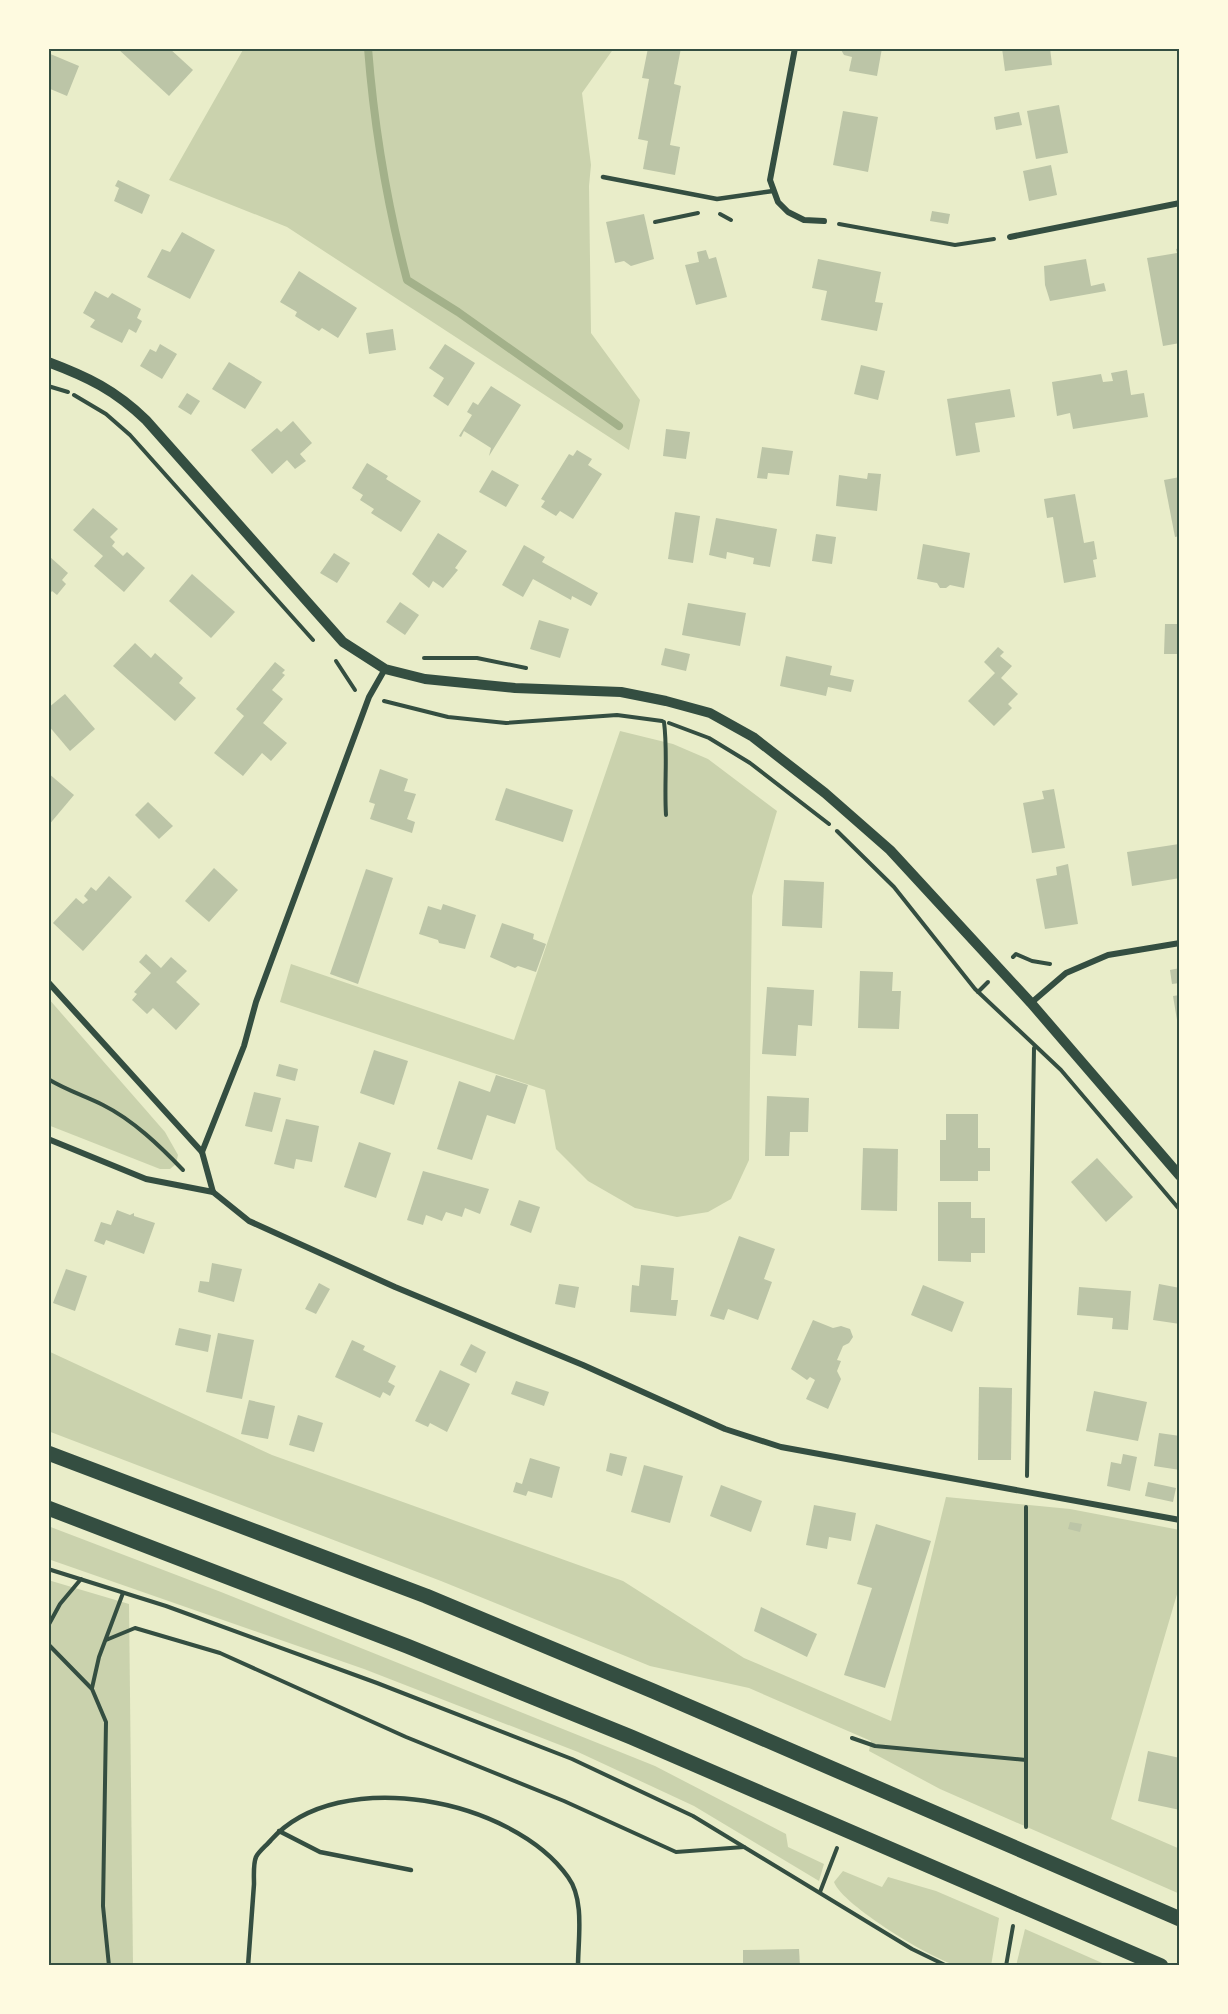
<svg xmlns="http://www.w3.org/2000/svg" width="1228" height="2014" font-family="Cabin,sans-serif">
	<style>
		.green { fill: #cad2ad }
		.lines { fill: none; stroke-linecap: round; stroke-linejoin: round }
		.stream { stroke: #a3b18a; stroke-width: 8 }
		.building { fill: #bcc5a7 }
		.path { stroke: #344e41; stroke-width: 4 }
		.service { stroke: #344e41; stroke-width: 4.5 }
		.minor { stroke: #344e41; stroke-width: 6 }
		.tertiary { stroke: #344e41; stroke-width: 10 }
		.primary { stroke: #344e41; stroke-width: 15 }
		.neatline { fill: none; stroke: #344e41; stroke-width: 2 }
	</style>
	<rect width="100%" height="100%" fill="#e9edc9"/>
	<g class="green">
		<polygon points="244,48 614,48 582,93 591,165 589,186 591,333 640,400 629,450 287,227 169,180"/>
		<polygon points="620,731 673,744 708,759 777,811 752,896 749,1160 731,1199 708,1212 677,1217 635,1208 588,1181 556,1149 545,1090 280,1002 291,964 514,1040"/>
		<polygon points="48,998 165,1132 178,1155 176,1164 170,1169 160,1169 48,1125"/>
		<polygon points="48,1351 272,1455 623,1581 744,1658 891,1721 946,1497 1070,1509 1180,1530 1180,1584 1111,1819 1180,1849 1180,1894 940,1789 869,1751 871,1741 749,1688 650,1666 441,1581 48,1431"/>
		<polygon points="48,1526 221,1592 655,1766 786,1834 788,1847 824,1864 819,1881 694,1806 578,1752 364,1669 48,1559"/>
		<polygon points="48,1580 129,1604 133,1966 48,1966"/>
		<path d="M843 1871 882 1887 888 1877 936 1891 999 1918 991 1966C981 1966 969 1968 959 1966 934 1961 842 1905 834 1882Z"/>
		<polygon points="1025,1929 1109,1966 1016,1966"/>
	</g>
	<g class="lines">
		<path class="stream" d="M368 48C374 126 387 204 407 280L458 312 619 426"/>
	</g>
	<g class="building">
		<polygon points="117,48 169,48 193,70 169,96"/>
		<polygon points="648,48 681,48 674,84 681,86 670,145 680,147 675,175 643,169 648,141 638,139 649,79 642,78"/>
		<polygon points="840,48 882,48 877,76 849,71 852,57 844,55"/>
		<polygon points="1002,48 1050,48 1052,65 1005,71"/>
		<polygon points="48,53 79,66 67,96 48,88"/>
		<polygon points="1059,105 1068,153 1036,159 1027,111"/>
		<polygon points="843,111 878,117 868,172 833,165"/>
		<polygon points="1019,112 1022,125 996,130 994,117"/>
		<polygon points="1051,165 1057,195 1029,201 1023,171"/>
		<polygon points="118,180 150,195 142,214 114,201 119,188 115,186"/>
		<polygon points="932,211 950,214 948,224 930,221"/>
		<polygon points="644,214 654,259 631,266 624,261 615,263 606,222"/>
		<polygon points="182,232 215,250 190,299 147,277 162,249 170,252"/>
		<polygon points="1180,248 1180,343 1163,346 1147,258 1177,253 1176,249"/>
		<polygon points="706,250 709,259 716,257 727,297 696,305 685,265 699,262 697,252"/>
		<polygon points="818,259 881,272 875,302 883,303 877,331 821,320 827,291 812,288"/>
		<polygon points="1086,259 1091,286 1104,283 1106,291 1050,301 1045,285 1044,266"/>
		<polygon points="299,271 357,308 338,338 322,328 319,331 295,316 297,312 280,302"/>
		<polygon points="95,291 108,298 112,293 141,309 137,318 142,321 136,333 129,329 122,343 90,327 95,320 83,313"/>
		<polygon points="393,329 396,350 369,354 366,333"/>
		<polygon points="160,344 177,354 162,379 140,366 150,349 156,352"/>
		<polygon points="445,344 475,363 448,406 433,396 444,378 429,368"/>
		<polygon points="229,362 262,382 245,409 212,389"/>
		<polygon points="861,365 885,371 878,400 854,394"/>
		<polygon points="1127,370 1131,395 1144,393 1148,417 1073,429 1070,413 1057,416 1052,382 1101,374 1103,382 1113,381 1111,373"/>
		<polygon points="491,386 521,405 489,456 491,448 464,431 461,437 459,436 472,415 467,412 473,402 478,405"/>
		<polygon points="1010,389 1015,417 975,423 980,452 956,456 947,399"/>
		<polygon points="187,393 200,401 191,415 178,407"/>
		<polygon points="293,421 312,443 300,454 306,461 295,469 287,460 272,474 251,450 277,428 281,432"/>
		<polygon points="666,429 690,432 686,459 663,456"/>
		<polygon points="762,447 793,451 789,475 768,473 767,479 757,478"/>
		<polygon points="577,450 592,459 588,465 602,474 573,519 560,511 556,516 541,507 545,501 541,499 569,454 573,456"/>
		<polygon points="367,463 388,476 386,479 421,501 401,532 371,513 374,509 360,500 363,495 352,488"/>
		<polygon points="492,470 519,485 506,507 479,492"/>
		<polygon points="868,473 881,474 877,511 836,506 839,475 867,479"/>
		<polygon points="1180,477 1180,536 1175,537 1164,480"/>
		<polygon points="1075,494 1084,543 1094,541 1097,559 1093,560 1096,577 1064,583 1053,517 1047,518 1044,499"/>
		<polygon points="93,508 118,529 110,537 115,542 112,546 123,556 127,552 145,568 124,592 94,566 103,556 73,530"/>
		<polygon points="675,512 700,516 693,563 668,559"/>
		<polygon points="716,518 777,529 770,567 753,564 754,558 727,552 726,559 709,555"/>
		<polygon points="438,533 467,551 455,568 458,570 443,588 433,581 429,588 412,574"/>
		<polygon points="816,534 836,537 832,564 812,561"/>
		<polygon points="923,544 970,553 964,588 950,585 946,588 940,588 937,583 917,579"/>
		<polygon points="524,545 545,557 542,562 598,593 591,606 572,596 571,600 533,579 523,597 502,585"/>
		<polygon points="334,553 350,563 337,583 320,573"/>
		<polygon points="50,557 68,573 62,580 66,584 57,595 52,591 48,596 48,560"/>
		<polygon points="192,574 235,612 211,638 169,601"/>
		<polygon points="400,602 419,615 405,635 386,622"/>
		<polygon points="688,603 746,613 740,646 682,635"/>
		<polygon points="539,620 569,629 560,658 530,649"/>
		<polygon points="1165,624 1180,624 1180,661 1178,661 1178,654 1164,654"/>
		<polygon points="135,643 151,658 155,653 183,678 179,683 196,698 175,721 113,666"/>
		<polygon points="998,647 1004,652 1000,656 1012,666 1001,678 1018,694 1008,704 1012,708 994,726 968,701 995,673 984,662"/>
		<polygon points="665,648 690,654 686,671 661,665"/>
		<polygon points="786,656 832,666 830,675 854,680 851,692 828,687 826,696 780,686"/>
		<polygon points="275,662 285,670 282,673 285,675 272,690 283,699 263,723 287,743 271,761 262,753 243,776 214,753 244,716 236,709"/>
		<polygon points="65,694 95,729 70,751 48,725 48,708"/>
		<polygon points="380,769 408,779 404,791 416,794 407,819 415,822 412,833 370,819 375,804 369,802"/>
		<polygon points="48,773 74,795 48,826"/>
		<polygon points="506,788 573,810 563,842 495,820"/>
		<polygon points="1054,789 1065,848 1032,853 1023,803 1044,799 1042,791"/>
		<polygon points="148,802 173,826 159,839 135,815"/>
		<polygon points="1179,844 1180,878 1132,886 1127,852"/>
		<polygon points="1068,864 1078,924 1045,929 1036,879 1057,875 1056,867"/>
		<polygon points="214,868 238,890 209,922 185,901"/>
		<polygon points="366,869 393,878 358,984 330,974"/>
		<polygon points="109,876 132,897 83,951 53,923 76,898 83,904 88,900 84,896 91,887 96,891"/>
		<polygon points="784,880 824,882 822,928 782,926"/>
		<polygon points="443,904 476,915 465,949 439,943 438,940 419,934 428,906 441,910"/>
		<polygon points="502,923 534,934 533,939 546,944 536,972 518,966 515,968 490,957"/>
		<polygon points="146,954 161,968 171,957 187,971 176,982 200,1004 176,1030 153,1008 147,1014 132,1000 137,994 134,992 151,973 139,962"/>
		<polygon points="1180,968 1180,983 1172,984 1170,970"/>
		<polygon points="860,971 893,972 892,991 901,991 899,1029 858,1028"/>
		<polygon points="767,987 814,990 812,1026 798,1025 796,1056 762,1054"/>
		<polygon points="1180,995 1180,1031 1179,1032 1173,996"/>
		<polygon points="374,1050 408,1061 394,1105 360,1093"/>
		<polygon points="279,1064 298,1069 295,1081 276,1076"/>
		<polygon points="496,1075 528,1085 515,1124 487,1115 472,1160 437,1149 459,1081 490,1092"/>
		<polygon points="254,1092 281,1098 272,1132 245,1126"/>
		<polygon points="767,1096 809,1098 808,1132 790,1132 789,1156 765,1156"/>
		<polygon points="946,1114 978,1114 978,1148 990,1148 990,1171 978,1171 978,1181 940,1181 940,1140 946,1140"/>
		<polygon points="286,1119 319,1126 312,1162 296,1159 294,1169 274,1164"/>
		<polygon points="359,1142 391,1153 376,1198 344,1187"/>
		<polygon points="863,1148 898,1149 897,1211 861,1210"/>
		<polygon points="1097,1158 1133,1197 1106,1222 1071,1182"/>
		<polygon points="423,1171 489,1189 480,1214 465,1208 462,1217 446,1212 442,1221 426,1215 423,1225 407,1220"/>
		<polygon points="519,1200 540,1207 531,1233 510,1225"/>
		<polygon points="938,1202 971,1202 971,1218 985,1218 985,1253 971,1253 971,1262 938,1261"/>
		<polygon points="117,1210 130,1215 134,1213 134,1216 155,1223 144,1254 106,1240 104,1245 94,1241 101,1222 111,1225"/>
		<polygon points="739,1236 775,1249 764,1279 772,1282 758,1320 728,1309 724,1320 710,1316"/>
		<polygon points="212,1263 242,1269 234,1302 198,1292 200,1281 209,1282"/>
		<polygon points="641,1265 674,1268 671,1300 678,1300 676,1316 630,1312 632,1285 639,1286"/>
		<polygon points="66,1269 87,1276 75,1311 53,1303"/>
		<polygon points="319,1283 330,1289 316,1314 305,1309"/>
		<polygon points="559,1284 579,1287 575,1308 555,1304"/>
		<polygon points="1159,1284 1180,1288 1180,1324 1153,1320"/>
		<polygon points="923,1285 964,1302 952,1332 911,1315"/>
		<polygon points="1079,1287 1131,1291 1128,1330 1112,1329 1113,1318 1077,1315"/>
		<polygon points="813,1320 833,1328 841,1326 850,1329 853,1337 849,1343 843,1346 837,1360 841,1361 837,1371 841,1379 828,1409 806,1399 815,1380 810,1377 807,1380 791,1369"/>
		<polygon points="179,1328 211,1335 208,1352 175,1345"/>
		<polygon points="218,1333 254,1340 242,1399 206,1392"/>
		<polygon points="352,1340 365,1346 363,1350 396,1366 388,1382 395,1386 390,1396 383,1392 380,1398 335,1377"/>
		<polygon points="471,1344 486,1352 476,1373 460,1365"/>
		<polygon points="440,1370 470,1384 447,1432 430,1423 428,1427 415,1421"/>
		<polygon points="516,1381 549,1392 544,1406 511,1394"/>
		<polygon points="979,1387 1012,1388 1011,1460 978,1460"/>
		<polygon points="1094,1391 1147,1402 1138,1441 1086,1431"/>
		<polygon points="249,1400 275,1406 268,1439 241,1434"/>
		<polygon points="298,1415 323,1423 314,1452 289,1445"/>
		<polygon points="1159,1433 1180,1436 1180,1470 1154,1466"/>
		<polygon points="610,1453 627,1457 622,1476 606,1471"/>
		<polygon points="1123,1454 1137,1457 1130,1491 1107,1486 1111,1462 1121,1464"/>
		<polygon points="530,1458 560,1467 552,1498 528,1491 526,1496 513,1492 516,1482 522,1484"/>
		<polygon points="644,1465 683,1476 670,1523 631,1512"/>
		<polygon points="1148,1482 1176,1488 1173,1502 1145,1496"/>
		<polygon points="721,1485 762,1501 751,1532 710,1516"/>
		<polygon points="814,1505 856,1513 851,1541 829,1537 827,1549 806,1545"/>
		<polygon points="1070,1522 1082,1524 1080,1532 1068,1529"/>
		<polygon points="876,1524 931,1541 885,1688 844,1675 872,1588 857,1584"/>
		<polygon points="761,1607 817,1634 807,1657 754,1631"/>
		<polygon points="1148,1751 1180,1758 1180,1810 1138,1801"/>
		<polygon points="799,1949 800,1966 743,1966 743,1950"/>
	</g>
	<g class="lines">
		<g class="path">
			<polyline points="720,214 731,220"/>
			<polyline points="655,222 698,213"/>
			<polyline points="839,224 955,245 994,239"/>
			<polyline points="48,386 68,392"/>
			<polyline points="74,395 106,414 130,435 313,640"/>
			<polyline points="424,658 477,658 526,668"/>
			<polyline points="336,661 355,690"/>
			<polyline points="384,701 448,717 506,723 617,715 662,721"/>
			<path d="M664 722C668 753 664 783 666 815"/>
			<polyline points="669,723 709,738 750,763 829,824"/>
			<polyline points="837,831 894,887 975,989 1061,1070 1180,1210"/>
			<polyline points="1013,957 1016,954 1032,961 1050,964"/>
			<polyline points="978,992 988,982"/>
			<path d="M48 1079C66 1090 85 1096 103 1105 133 1120 160 1146 183 1170"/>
			<polyline points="1027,1476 1034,1048"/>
			<polyline points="48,1569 166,1606 377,1683 572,1759 693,1816 912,1949 947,1966"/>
			<polyline points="48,1626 60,1604 81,1579"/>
			<polyline points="106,1640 135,1628 220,1653 406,1737 564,1801 676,1852 744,1847"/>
			<polyline points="48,1644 92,1689 106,1722 103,1906 109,1966"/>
			<polyline points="92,1688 99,1657 123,1593"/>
			<polyline points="852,1738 875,1746 1026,1760"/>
			<polyline points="1026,1827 1026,1507"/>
			<polyline points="820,1892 837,1848"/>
			<polyline points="1006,1966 1013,1926"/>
		</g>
		<g class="service">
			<polyline points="603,177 717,199 773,191"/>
			<polyline points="279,1831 320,1852 411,1870"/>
			<path d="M248 1966C250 1939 252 1912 254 1884 254 1877 253 1864 256 1857 259 1851 267 1845 271 1840 339 1764 513 1799 568 1877 585 1900 578 1939 578 1966"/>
		</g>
		<g class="minor">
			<polyline points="795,48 770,180 778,202 788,212 804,220 824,221"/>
			<polyline points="1010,237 1180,203"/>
			<polyline points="48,982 202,1152 213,1192 249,1221 395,1287 583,1365 725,1429 781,1447 1180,1520"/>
			<polyline points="1031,1003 1066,973 1108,955 1180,943"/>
			<polyline points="48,1139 146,1179 213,1192"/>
			<polyline points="202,1152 244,1046 256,1002 369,697 385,669"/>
		</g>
		<path class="tertiary" d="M48 362C88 377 115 390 146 420L343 642 385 669 425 679 515 688 621 692 666 701 710 713 753 737 825 793 890 850 1031 1003 1180 1176"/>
		<g class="primary">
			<polyline points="48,1453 426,1596 653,1691 1180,1919"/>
			<polyline points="48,1508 407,1646 631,1737 1161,1966"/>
		</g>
	</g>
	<rect width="1228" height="2014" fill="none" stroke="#fefae0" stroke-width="99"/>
	<rect x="50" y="50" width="1128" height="1914" class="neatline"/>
</svg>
